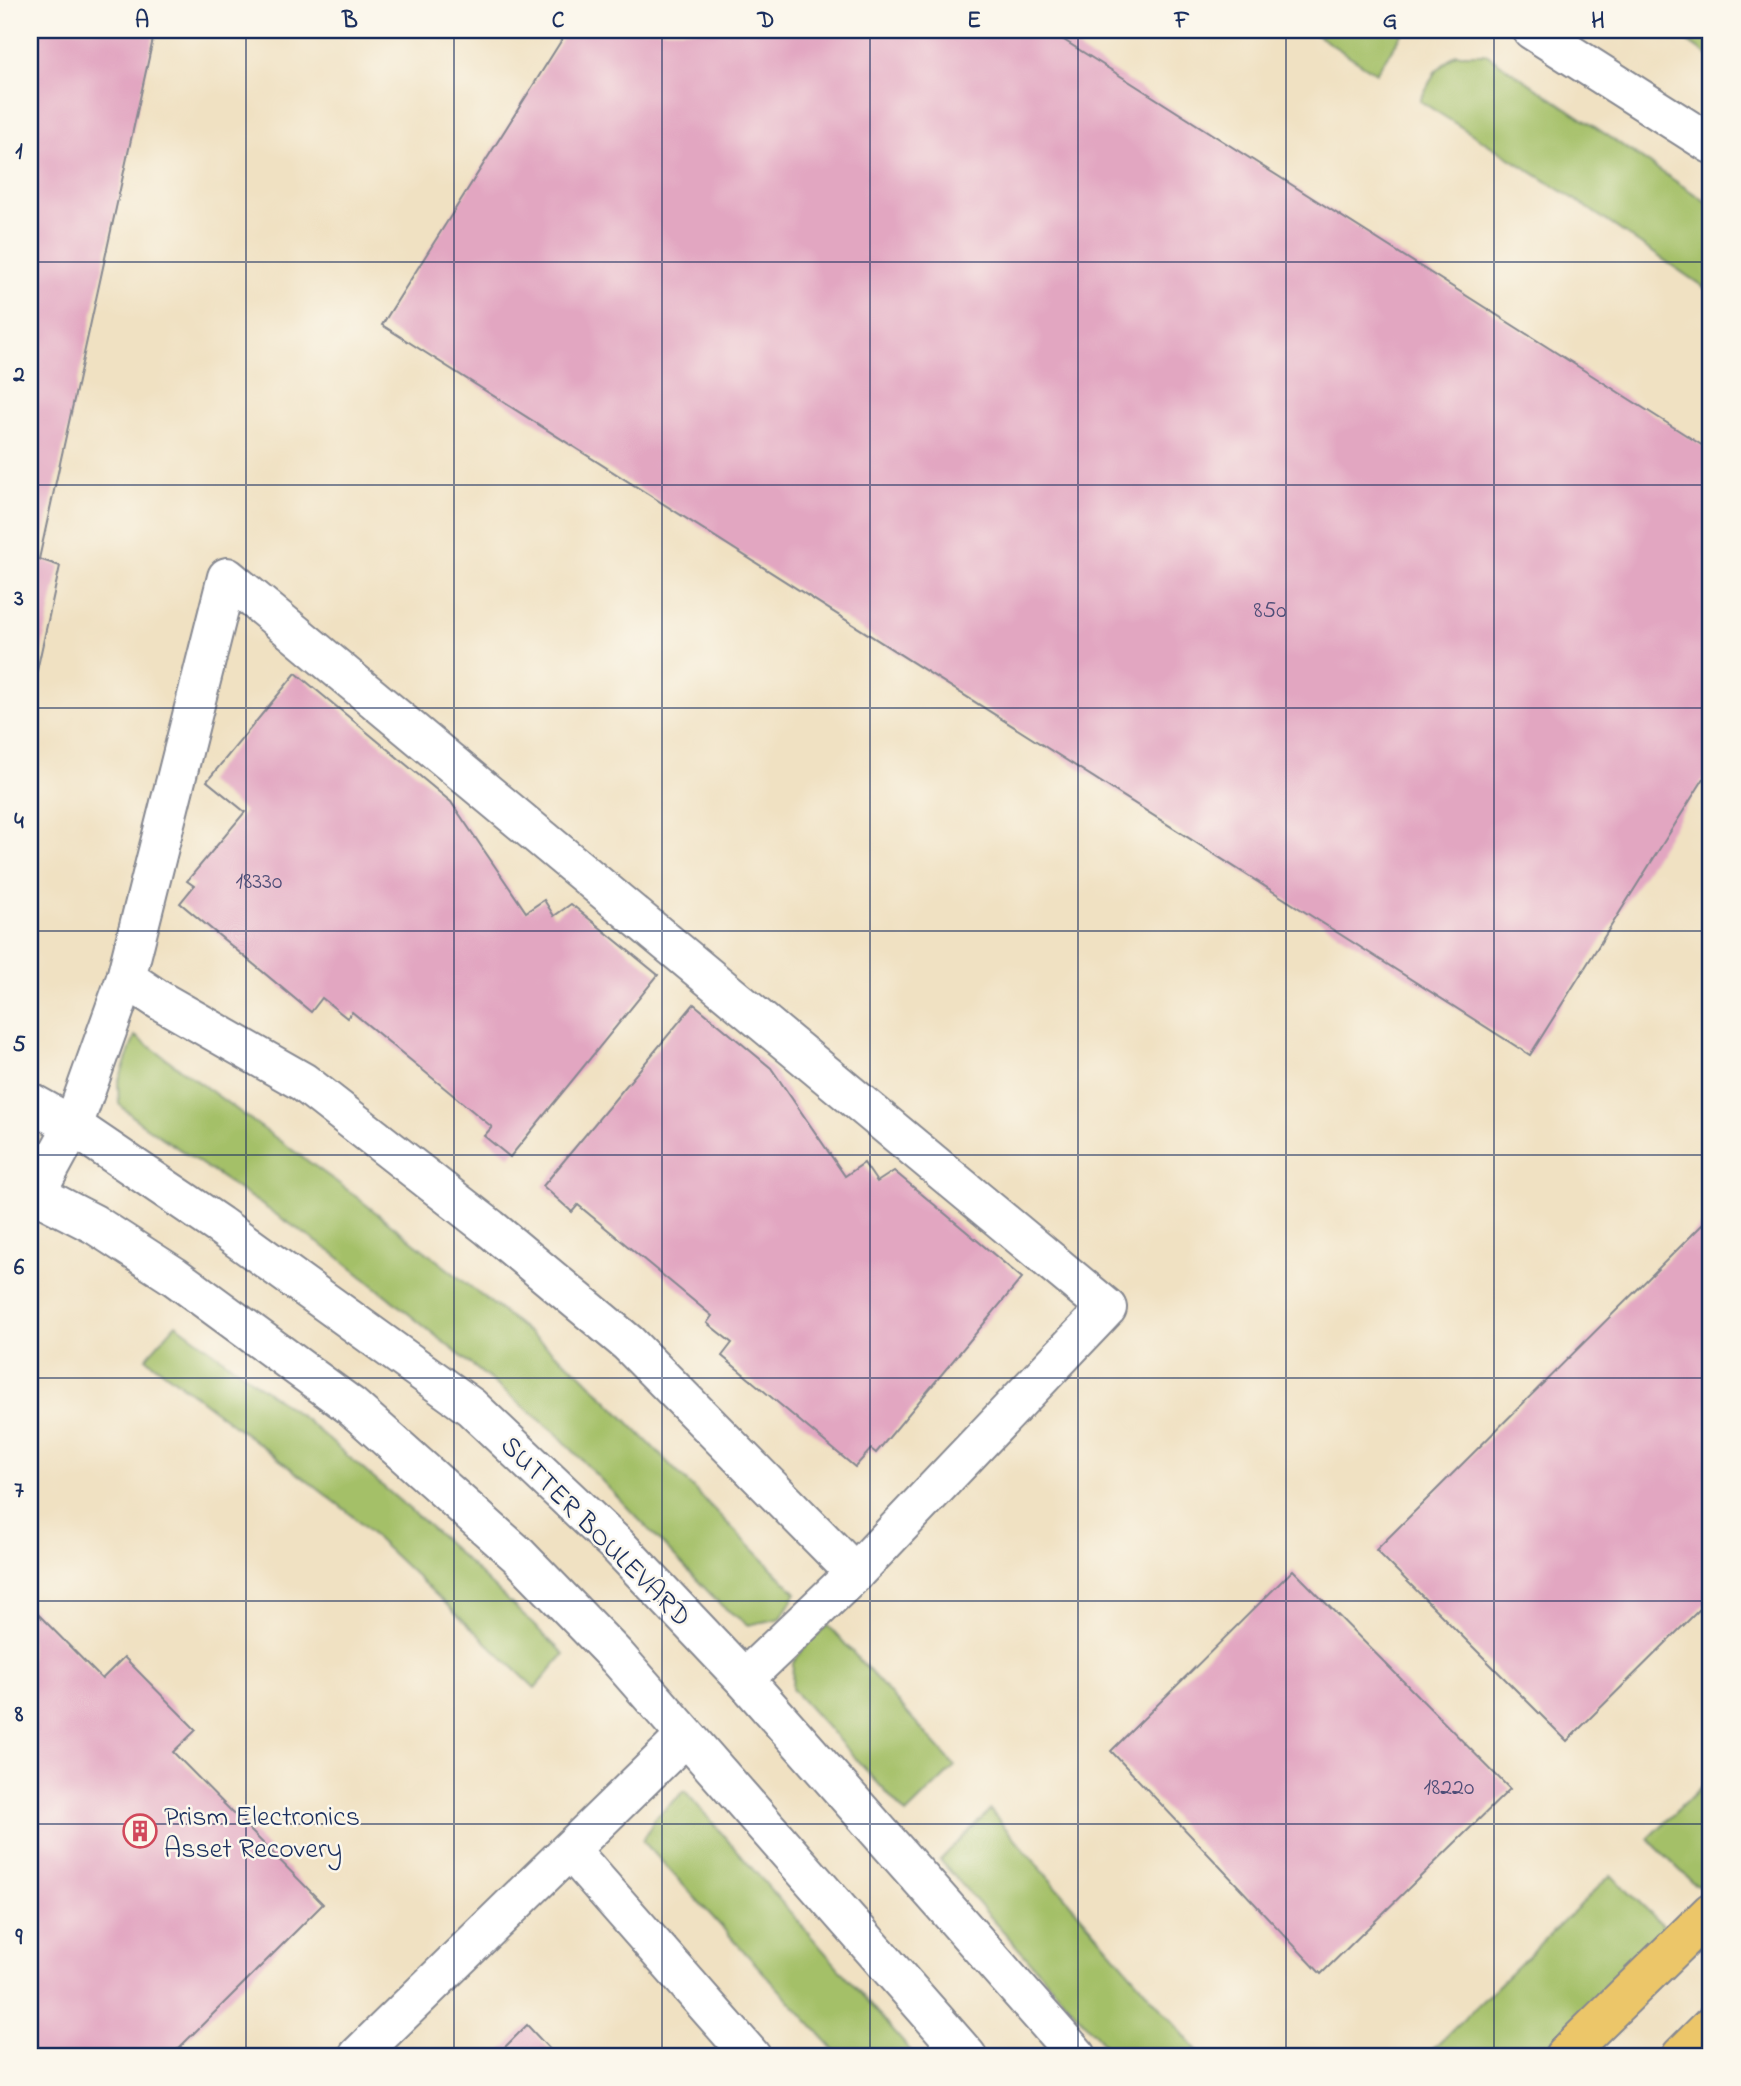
<svg xmlns="http://www.w3.org/2000/svg" width="1741" height="2086" font-family="'Indie Flower',sans-serif">
	<style>
		.green { fill: #a4c067; stroke: #607862; stroke-width: 2 }
		.building { fill: #e2a6c1 }
		.lines { fill: none; stroke-linecap: round; stroke-linejoin: round }
		.minor-casing { stroke: #868890; stroke-width: 42 }
		.major-casing { stroke: #868890; stroke-width: 42 }
		.minor { stroke: #fff; stroke-width: 38 }
		.major { stroke: #ecc669; stroke-width: 38 }
		.grid { fill: none; stroke: #1b2f5e; stroke-width: 2; stroke-opacity: 0.55 }
		.labels { text-anchor: middle; stroke-width: 5; stroke-linejoin: round; paint-order: stroke }
		.number-label { font-size: 24px; fill: #4d4d77 }
		.street-label { font-size: 28px; fill: #1b2f5e; stroke: #fbf7ec }
		.poi-label { font-size: 28px; fill: #1b2f5e; stroke: #fbf7ec; text-anchor: start }
		.neatline { fill: none; stroke: #1b2f5e; stroke-width: 2.5 }
		.grid-label { font-size: 23px; text-anchor: middle; font-weight: bold; fill: #1b2f5e }
	</style>
	<rect width="100%" height="100%" fill="#fbf7ec"/>
	<filter id="ink" filterUnits="userSpaceOnUse"><feTurbulence type="fractalNoise" baseFrequency=".0143" numOctaves="2"/><feDisplacementMap in="SourceGraphic" scale="14" xChannelSelector="R" yChannelSelector="G"/><feConvolveMatrix kernelMatrix="1 2 1 2 8 2 1 2 1" color-interpolation-filters="sRGB"/></filter>
	<filter id="wash" filterUnits="userSpaceOnUse"><feTurbulence type="fractalNoise" baseFrequency=".00686" numOctaves="4" result="noise"/><feDisplacementMap in="SourceGraphic" scale="28" xChannelSelector="R" yChannelSelector="G"/><feGaussianBlur stdDeviation="1.57" result="paint"/><feColorMatrix in="noise" values="0 0 0 0 0 0 0 0 0 0 0 0 0 0 0 0 0 1.4 0 .05"/><feComposite in="paint" operator="in"/></filter>
	<g filter="url(#wash)">
		<rect width="100%" height="100%" fill="#f0e1c2"/>
		<g class="green">
			<polygon points="1309,30 1405,30 1376,73"/>
			<polygon points="1671,30 1711,30 1711,58"/>
			<polygon points="1456,54 1486,54 1711,205 1711,292 1576,200 1420,101 1435,72"/>
			<polygon points="135,1036 345,1188 580,1373 796,1593 781,1618 748,1625 722,1606 556,1433 336,1255 139,1122 119,1104 118,1083"/>
			<polygon points="176,1324 307,1421 437,1533 564,1654 535,1688 347,1511 146,1358"/>
			<polygon points="828,1625 955,1766 906,1814 792,1689 793,1663 807,1644"/>
			<polygon points="1711,1777 1711,1882 1705,1887 1693,1883 1648,1839"/>
			<polygon points="685,1791 915,2056 840,2056 643,1841 655,1818"/>
			<polygon points="990,1810 1202,2056 1114,2056 940,1860"/>
			<polygon points="1611,1875 1666,1928 1537,2056 1426,2056"/>
		</g>
		<g id="blocks">
			<g class="building">
				<polygon points="30,30 155,30 39,559 60,566 31,698"/>
				<polygon points="568,30 1048,30 1711,451 1711,767 1530,1055 382,325"/>
				<polygon points="296,673 451,802 526,912 544,900 554,916 571,904 658,975 510,1157 484,1136 492,1127 352,1012 347,1018 322,998 311,1012 180,903 194,886 187,881 245,812 207,781"/>
				<polygon points="694,1004 771,1068 845,1176 864,1163 877,1182 894,1171 1022,1278 876,1453 871,1449 855,1467 722,1356 732,1343 707,1323 712,1316 578,1205 572,1212 543,1186"/>
				<polygon points="1711,1216 1711,1598 1567,1741 1376,1550"/>
				<polygon points="1293,1570 1510,1789 1321,1974 1111,1751"/>
				<polygon points="30,1606 102,1679 124,1657 196,1730 173,1752 323,1904 171,2056 30,2056"/>
				<polygon points="527,2025 556,2056 496,2056"/>
			</g>
		</g>
	</g>
	<g filter="url(#ink)">
		<use href="#blocks" fill-opacity="0" stroke="#868890" stroke-width="2"/>
		<g class="lines">
			<defs>
				<g id="minor">
					<polyline points="1532,30 1711,144"/>
					<polyline points="126,978 159,1000 303,1082 490,1228 628,1343 855,1573"/>
					<polyline points="30,1102 73,1126 219,1225 471,1407 617,1545 744,1679 1077,2056"/>
					<polyline points="30,1191 94,1224 174,1276 351,1406 518,1555 617,1657 967,2056"/>
					<polyline points="36,1194 73,1126 126,978 227,577 1107,1308 855,1573 744,1679"/>
					<polyline points="570,1850 751,2056"/>
					<polyline points="358,2056 685,1737"/>
				</g>
				<g id="major">
					<polyline points="1564,2056 1711,1912"/>
					<polyline points="1681,2056 1711,2026"/>
				</g>
			</defs>
			<use href="#minor" class="minor-casing"/>
			<use href="#major" class="major-casing"/>
			<use href="#minor" class="minor"/>
			<use href="#major" class="major"/>
		</g>
	</g>
	<path class="grid" d="M246 30V2056M454 30V2056M662 30V2056M870 30V2056M1078 30V2056M1286 30V2056M1494 30V2056M30 262H1711M30 485H1711M30 708H1711M30 931H1711M30 1155H1711M30 1378H1711M30 1601H1711M30 1824H1711"/>
	<defs>
		<symbol id="building-ring" viewBox="-11 -11 22 22"><circle r="9.5" fill="#fbf7ec" stroke="#d1495b" stroke-width="1.5"/><path d="M-4-6H4V6H1V3H-1V6H-4ZM-2.5-4.3h1.7v1.8h-1.7ZM.8-4.3h1.7v1.8H.8ZM-2.5-1h1.7V.8h-1.7ZM.8-1h1.7V.8H.8Z" fill="#d1495b"/></symbol>
	</defs>
	<g fill-rule="evenodd">
		<use href="#building-ring" x="121" y="1812" width="38" height="38"/>
	</g>
	<g class="labels">
		<g class="number-label">
			<text x="1270" y="617">850</text>
			<text x="259" y="888">18330</text>
			<text x="1449" y="1794">18220</text>
		</g>
		<g class="street-label">
			<text transform="translate(597 1530) rotate(45)" y="10">SUTTER BOULEVARD</text>
		</g>
		<g class="poi-label">
			<text x="164" y="1825">Prism Electronics<tspan x="164" dy="32">Asset Recovery</tspan></text>
		</g>
	</g>
	<rect width="1741" height="2086" fill="none" stroke="#fbf7ec" stroke-width="77"/>
	<rect x="38" y="38" width="1664" height="2010" class="neatline"/>
	<g class="grid-label">
		<text x="142" y="27">A</text>
		<text x="350" y="27">B</text>
		<text x="558" y="27">C</text>
		<text x="766" y="27">D</text>
		<text x="974" y="27">E</text>
		<text x="1182" y="27">F</text>
		<text x="1390" y="27">G</text>
		<text x="1598" y="27">H</text>
		<text x="19" y="158">1</text>
		<text x="19" y="381">2</text>
		<text x="19" y="605">3</text>
		<text x="19" y="828">4</text>
		<text x="19" y="1051">5</text>
		<text x="19" y="1274">6</text>
		<text x="19" y="1497">7</text>
		<text x="19" y="1721">8</text>
		<text x="19" y="1944">9</text>
	</g>
</svg>
